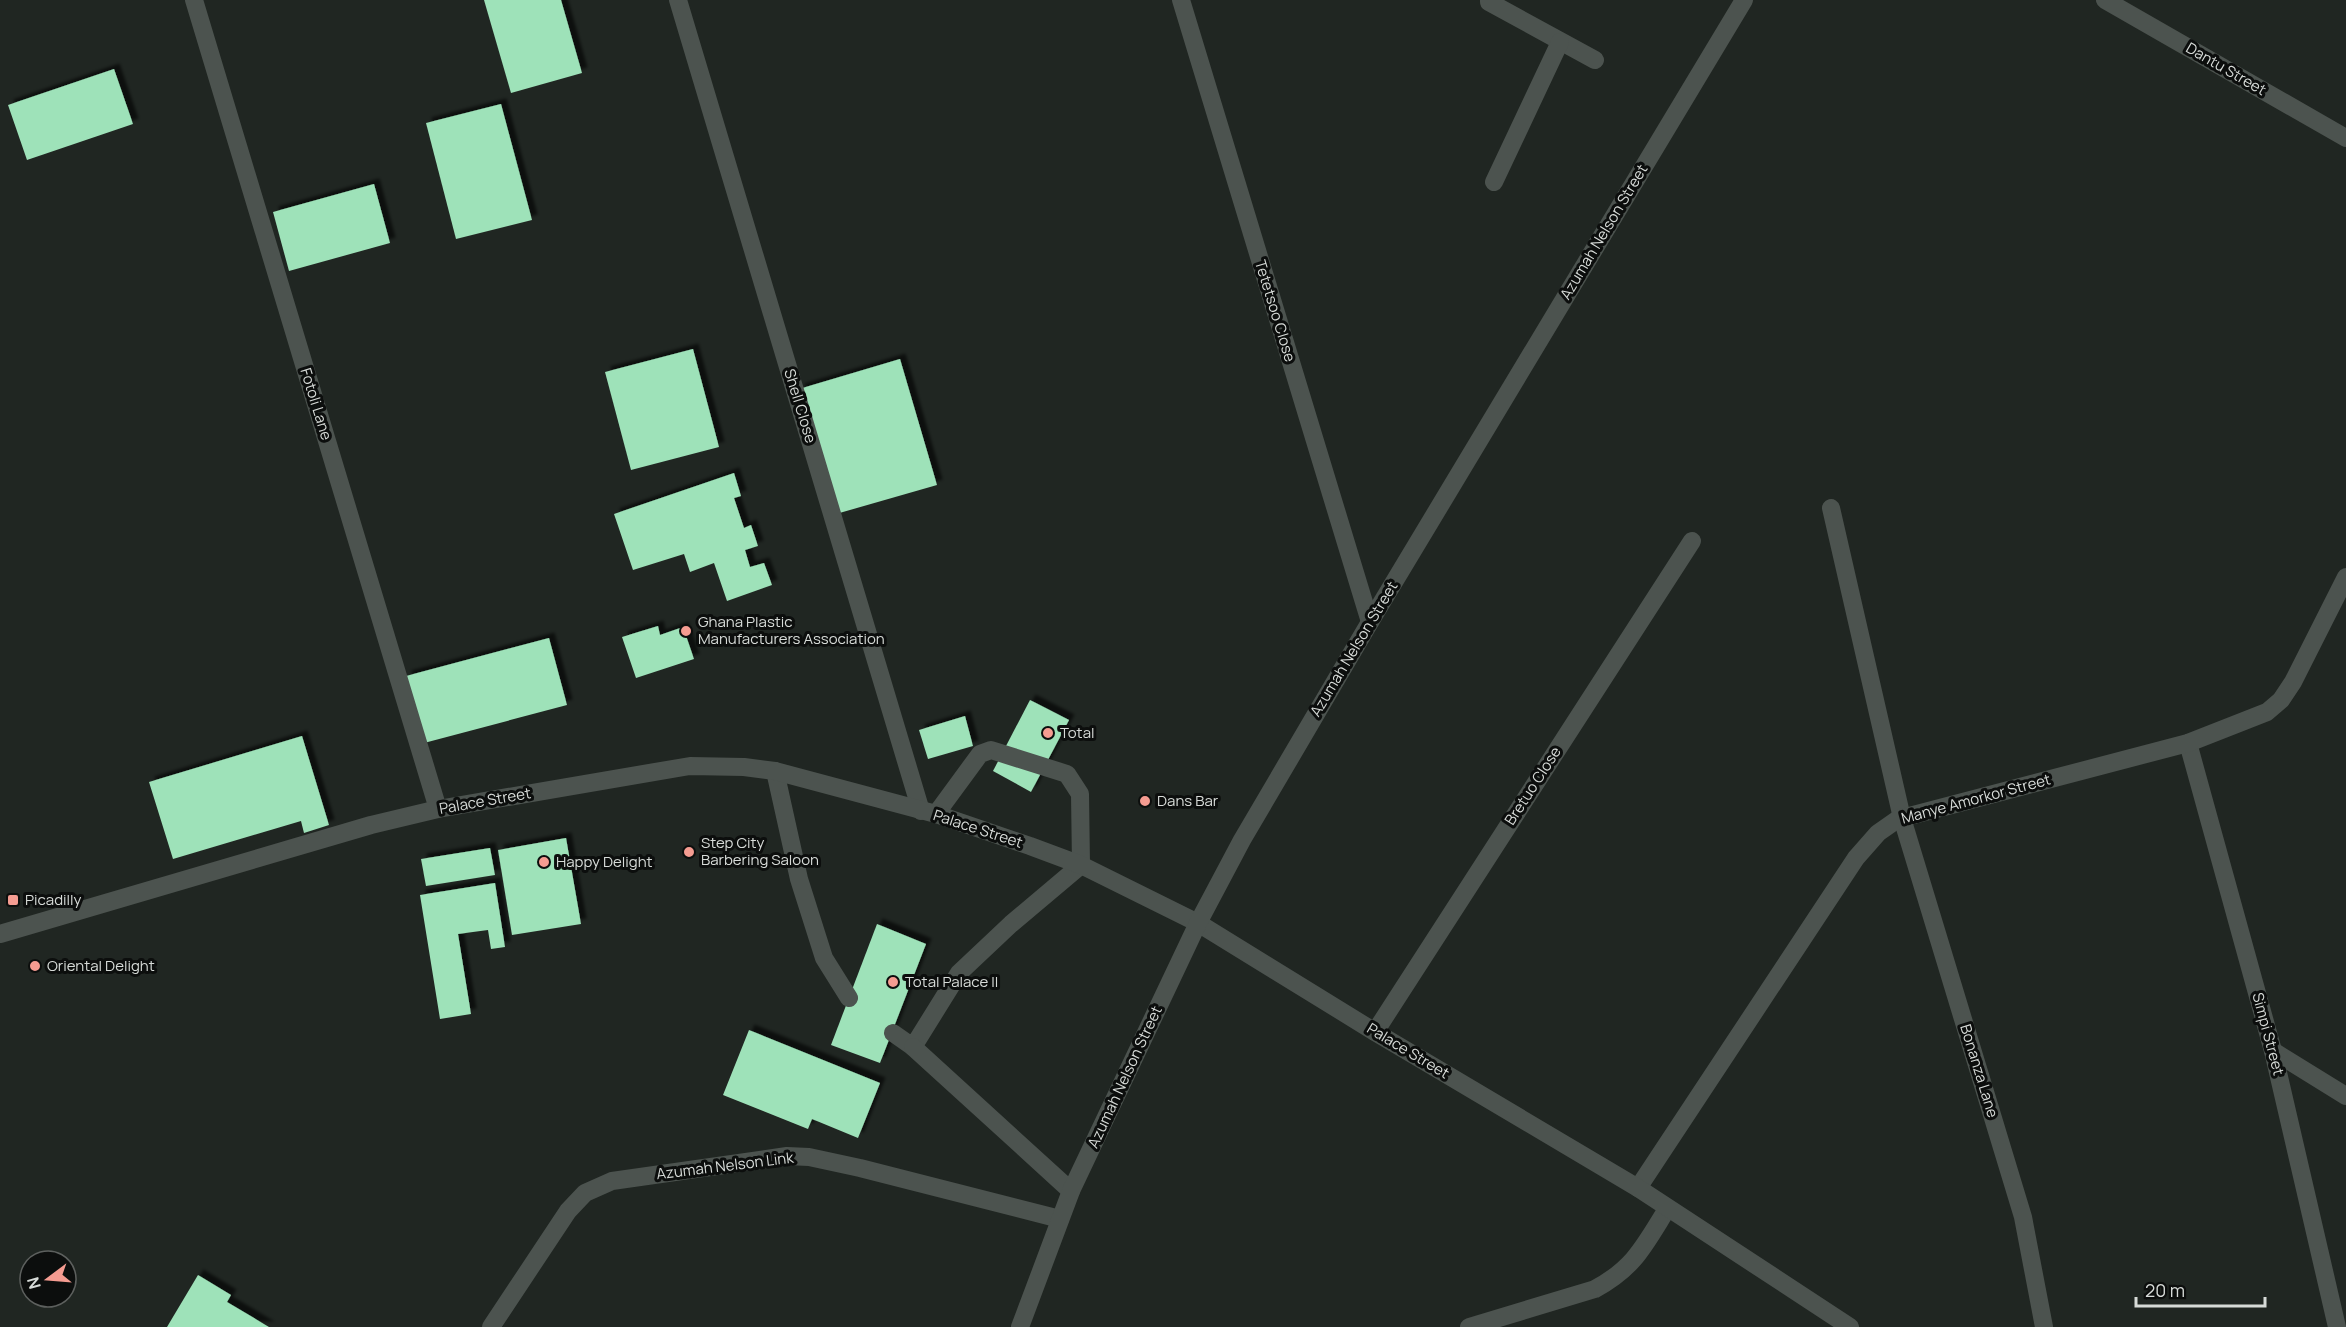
<svg xmlns="http://www.w3.org/2000/svg" width="2346" height="1327" font-family="Manrope,sans-serif">
	<style>
		.building { fill: #9ee2b9; filter: url(#shadow) }
		.lines { fill: none; stroke-linecap: round; stroke-linejoin: round }
		.lane { stroke: #4c534f; stroke-width: 18 }
		.street { stroke: #4c534f; stroke-width: 18 }
		.secondary { stroke: #4c534f; stroke-width: 18 }
		.poi-dot { fill: #f59c91; stroke: #0c0e0d; stroke-width: 2 }
		.labels { text-anchor: middle; stroke-width: 6; stroke-linejoin: round; paint-order: stroke }
		.street-label { font-size: 15px; fill: #d7dbd8; stroke: #0c0e0d }
		.poi-label { font-size: 15px; fill: #d7dbd8; stroke: #0c0e0d; text-anchor: start }
	</style>
	<defs>
		<filter id="shadow"><feDropShadow dx="5.5" dy="-5.5" stdDeviation="1.5" flood-color="#0009"/></filter>
	</defs>
	<rect width="100%" height="100%" fill="#202622"/>
	<g class="building">
		<polygon points="484,0 561,0 582,73 511,93"/>
		<polygon points="114,69 133,124 27,160 8,105"/>
		<polygon points="501,104 532,220 456,239 426,123"/>
		<polygon points="374,184 390,243 289,271 273,212"/>
		<polygon points="693,349 719,447 631,470 605,372"/>
		<polygon points="900,359 937,485 836,514 799,389"/>
		<polygon points="734,473 741,496 734,498 744,528 751,525 758,546 745,550 750,567 764,563 772,585 727,601 714,563 690,572 684,554 633,570 614,514"/>
		<polygon points="658,626 660,635 683,627 694,659 636,678 622,637"/>
		<polygon points="549,638 567,705 424,743 406,676"/>
		<polygon points="1030,700 1069,720 1031,792 993,771"/>
		<polygon points="965,716 973,746 928,759 919,730"/>
		<polygon points="302,736 329,825 304,833 301,821 173,859 149,782"/>
		<polygon points="566,838 581,924 512,935 498,850"/>
		<polygon points="490,848 495,875 426,886 421,859"/>
		<polygon points="495,883 505,947 491,949 488,930 458,934 471,1014 440,1019 420,895"/>
		<polygon points="877,924 926,944 880,1063 831,1045"/>
		<polygon points="749,1030 880,1083 858,1138 812,1119 808,1129 723,1095"/>
		<polygon points="198,1275 231,1295 227,1302 269,1327 167,1327"/>
	</g>
	<g class="lines">
		<g class="lane">
			<polyline points="1489,0 1489,2 1595,60"/>
			<polyline points="1494,182 1560,42"/>
			<polyline points="1831,508 1902,818 2023,1217 2044,1327"/>
			<polyline points="775,771 799,879 824,958 849,998"/>
			<polyline points="893,1033 913,1047 959,973 1011,924 1081,865 1080,794 1067,774 991,750 980,754 936,814"/>
			<polyline points="913,1047 1071,1191"/>
			<path d="M1469 1327 1595 1289C1634 1268 1644 1246 1667 1209"/>
		</g>
		<g class="street">
			<polyline points="194,0 438,809"/>
			<polyline points="678,0 921,811"/>
			<polyline points="1181,0 1370,622"/>
			<polyline points="2188,743 2273,1051 2337,1327"/>
			<polyline points="1375,1032 1692,541"/>
			<polyline points="2273,1051 2346,1096"/>
			<polyline points="1638,1188 1856,858 1878,833 1898,819 2188,743 2267,712 2281,700 2293,682 2346,577"/>
			<polyline points="491,1327 568,1211 585,1193 612,1181 787,1156 809,1157 860,1168 1060,1219"/>
		</g>
		<g class="secondary">
			<polyline points="2105,0 2346,138"/>
			<polyline points="0,934 371,825 438,809 690,766 744,767 775,771 936,814 1030,846 1081,865 1198,923 1375,1032 1638,1188 1850,1327"/>
			<polyline points="1020,1327 1071,1191 1198,923 1242,840 1370,622 1744,0"/>
		</g>
	</g>
	<g class="poi-dot">
		<circle cx="686" cy="631" r="6"/>
		<circle cx="1048" cy="733" r="6"/>
		<circle cx="1145" cy="801" r="6"/>
		<circle cx="689" cy="852" r="6"/>
		<circle cx="544" cy="862" r="6"/>
		<rect x="7" y="894" width="12" height="12" rx="3"/>
		<circle cx="35" cy="966" r="6"/>
		<circle cx="893" cy="982" r="6"/>
	</g>
	<g class="labels">
		<g class="street-label">
			<text transform="translate(2226 69) rotate(30)" y="5">Dantu Street</text>
			<text transform="translate(1604 232) rotate(-59)" y="5">Azumah Nelson Street</text>
			<text transform="translate(1275 311) rotate(73)" y="5">Tetetsoo Close</text>
			<text transform="translate(316 404) rotate(73)" y="5">Fotoli Lane</text>
			<text transform="translate(800 406) rotate(73)" y="5">Shell Close</text>
			<text transform="translate(1354 649) rotate(-59)" y="5">Azumah Nelson Street</text>
			<text transform="translate(1533 786) rotate(-57)" y="5">Bretuo Close</text>
			<text transform="translate(1976 799) rotate(-15)" y="5">Manye Amorkor Street</text>
			<text transform="translate(485 801) rotate(-10)" y="5">Palace Street</text>
			<text transform="translate(978 829) rotate(18)" y="5">Palace Street</text>
			<text transform="translate(2268 1034) rotate(75)" y="5">Simpi Street</text>
			<text transform="translate(1408 1051) rotate(31)" y="5">Palace Street</text>
			<text transform="translate(1979 1071) rotate(73)" y="5">Bonanza Lane</text>
			<text transform="translate(1125 1077) rotate(-65)" y="5">Azumah Nelson Street</text>
			<text transform="translate(725 1166) rotate(-7)" y="5">Azumah Nelson Link</text>
		</g>
		<g class="poi-label">
			<text x="698" y="627">Ghana Plastic<tspan x="698" dy="17">Manufacturers Association</tspan></text>
			<text x="1060" y="738">Total</text>
			<text x="1157" y="806">Dans Bar</text>
			<text x="701" y="848">Step City<tspan x="701" dy="17">Barbering Saloon</tspan></text>
			<text x="556" y="867">Happy Delight</text>
			<text x="25" y="905">Picadilly</text>
			<text x="47" y="971">Oriental Delight</text>
			<text x="905" y="987">Total Palace II</text>
		</g>
	</g>
	<g transform="translate(48 1279) rotate(254)"><circle r="28" fill="#0c0e0d" stroke="#5d605e" stroke-width="1.5"/>
	<path d="M0-4.5L10 22L0 15L-10 22Z" fill="#f59c91"/>
	<text y="-9" font-size="16" font-weight="bold" text-anchor="middle" fill="#d7dbd8">N</text>
	</g>
	<path d="M2136 1297v9h129v-9" fill="none" stroke="#d7dbd8" stroke-width="3"/>
	<text x="2145" y="1297" font-size="18" fill="#d7dbd8" stroke="#0c0e0d" stroke-width="4.5" paint-order="stroke">20 m</text>
</svg>
